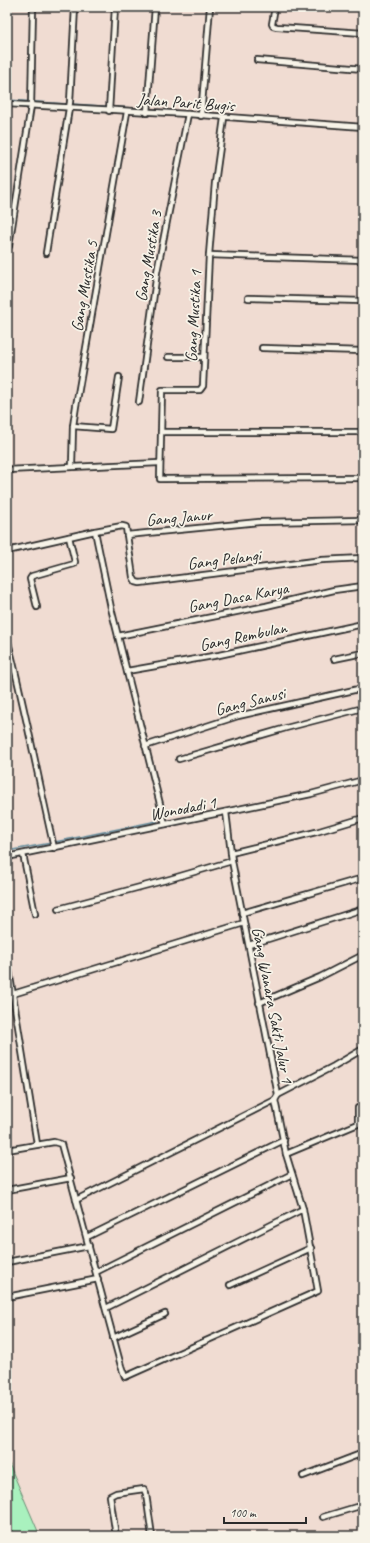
<svg xmlns="http://www.w3.org/2000/svg" width="370" height="1543" font-family="Caveat,sans-serif">
	<style>
		.green { fill: #a9f1be; stroke: #6a8e74 }
		.lines { fill: none; stroke-linecap: round; stroke-linejoin: round }
		.stream { stroke: #658e9f; stroke-width: 1.5 }
		.street-casing { stroke: #2b2b2b; stroke-width: 8 }
		.street { stroke: #f7f3e8; stroke-width: 4.5 }
		.labels { text-anchor: middle; stroke-width: 3.5; stroke-linejoin: round; paint-order: stroke }
		.street-label { font-size: 17px; fill: #2b2b2b; stroke: #f7f3e8 }
	</style>
	<rect width="100%" height="100%" fill="#f0dcd2"/>
	<filter id="ink" filterUnits="userSpaceOnUse"><feTurbulence type="fractalNoise" baseFrequency=".025" numOctaves="2"/><feDisplacementMap in="SourceGraphic" scale="8" xChannelSelector="R" yChannelSelector="G"/><feConvolveMatrix kernelMatrix="1 2 1 2 8 2 1 2 1" color-interpolation-filters="sRGB"/></filter>
	<g filter="url(#ink)">
		<polygon class="green" points="7,1459 40,1536 7,1536"/>
		<g class="lines">
			<g class="stream">
				<polyline points="7,100 68,104"/>
				<polyline points="72,104 194,112"/>
				<polyline points="55,842 157,821"/>
				<polyline points="7,851 51,843"/>
			</g>
			<defs>
				<g id="street">
					<polyline points="275,7 272,24 273,26 277,27 363,33"/>
					<polyline points="257,60 363,69"/>
					<polyline points="7,104 188,114 363,127"/>
					<polyline points="109,111 115,7"/>
					<polyline points="147,113 155,7"/>
					<polyline points="201,116 210,7"/>
					<polyline points="224,118 215,183 209,255 203,386 200,390 162,390 160,479 363,478"/>
					<polyline points="9,246 31,106 33,7"/>
					<polyline points="46,253 70,102 75,7"/>
					<polyline points="209,255 363,260"/>
					<polyline points="248,298 363,301"/>
					<polyline points="262,348 363,351"/>
					<polyline points="168,357 204,357"/>
					<polyline points="139,402 157,272 188,114"/>
					<polyline points="73,426 111,429 119,377"/>
					<polyline points="161,432 363,432"/>
					<polyline points="72,466 73,426 76,406 127,112"/>
					<polyline points="7,470 159,463"/>
					<polyline points="95,531 111,608 165,824"/>
					<polyline points="127,535 133,577 136,582 140,583 322,560 363,558"/>
					<polyline points="7,551 95,531 122,526 126,527 127,535 259,522 363,520"/>
					<polyline points="37,607 30,579 32,576 74,564 75,562 69,537"/>
					<polyline points="118,636 266,606 334,590 363,586"/>
					<path d="M7 638C25 708 38 778 54 848"/>
					<polyline points="334,659 363,653"/>
					<polyline points="127,671 219,655 363,624"/>
					<polyline points="145,746 238,716 363,688"/>
					<polyline points="179,759 286,728 363,708"/>
					<polyline points="231,853 316,832 363,818"/>
					<polyline points="23,854 35,914"/>
					<polyline points="7,857 311,794 363,780"/>
					<polyline points="58,909 170,879 232,861"/>
					<polyline points="242,913 363,878"/>
					<polyline points="249,945 363,909"/>
					<polyline points="7,958 37,1144"/>
					<polyline points="13,994 244,923"/>
					<polyline points="259,1003 320,977 363,955"/>
					<polyline points="278,1095 334,1066 363,1049"/>
					<polyline points="7,1150 54,1142 61,1144 121,1366 125,1377 318,1291 303,1209 286,1154 275,1100"/>
					<polyline points="286,1154 358,1124 358,1108"/>
					<polyline points="7,1190 71,1178"/>
					<polyline points="76,1200 275,1100 278,1095 232,861 226,812"/>
					<polyline points="87,1237 284,1140"/>
					<polyline points="7,1262 89,1246"/>
					<polyline points="96,1272 292,1174"/>
					<polyline points="230,1285 311,1248"/>
					<polyline points="7,1297 98,1279"/>
					<polyline points="106,1308 303,1209"/>
					<polyline points="113,1338 165,1314"/>
					<polyline points="303,1476 363,1453"/>
					<polyline points="323,1517 363,1505"/>
					<polyline points="116,1536 110,1496 116,1493 144,1489 146,1494 152,1536"/>
				</g>
			</defs>
			<use href="#street" class="street-casing"/>
			<use href="#street" class="street"/>
		</g>
	</g>
	<g class="labels">
		<g class="street-label">
			<text transform="translate(186 102) rotate(4)" y="6">Jalan Parit Bugis</text>
			<text transform="translate(148 256) rotate(-80)" y="6">Gang Mustika 3</text>
			<text transform="translate(84 286) rotate(-80)" y="6">Gang Mustika 5</text>
			<text transform="translate(193 316) rotate(-87)" y="6">Gang Mustika 1</text>
			<text transform="translate(179 517) rotate(-5)" y="6">Gang Janur</text>
			<text transform="translate(224 559) rotate(-7)" y="6">Gang Pelangi</text>
			<text transform="translate(238 597) rotate(-11)" y="6">Gang Dasa Karya</text>
			<text transform="translate(243 636) rotate(-12)" y="6">Gang Rembulan</text>
			<text transform="translate(250 701) rotate(-14)" y="6">Gang Sanusi</text>
			<text transform="translate(183 808) rotate(-11)" y="6">Wonodadi 1</text>
			<text transform="translate(273 1005) rotate(79)" y="6">Gang Wanara Sakti Jalur 1</text>
		</g>
	</g>
	<rect width="370" height="1543" fill="none" stroke="#f7f3e8" stroke-width="24"/>
	<rect x="12" y="12" width="346" height="1519" fill="none" stroke="#2b2b2b" stroke-width="1.5" filter="url(#ink)"/>
	<path d="M224 1517v6h82v-6" fill="none" stroke="#2b2b2b" stroke-width="2"/>
	<text x="230" y="1517" font-size="12" fill="#2b2b2b" stroke="#f7f3e8" stroke-width="3" paint-order="stroke">100 m</text>
</svg>
